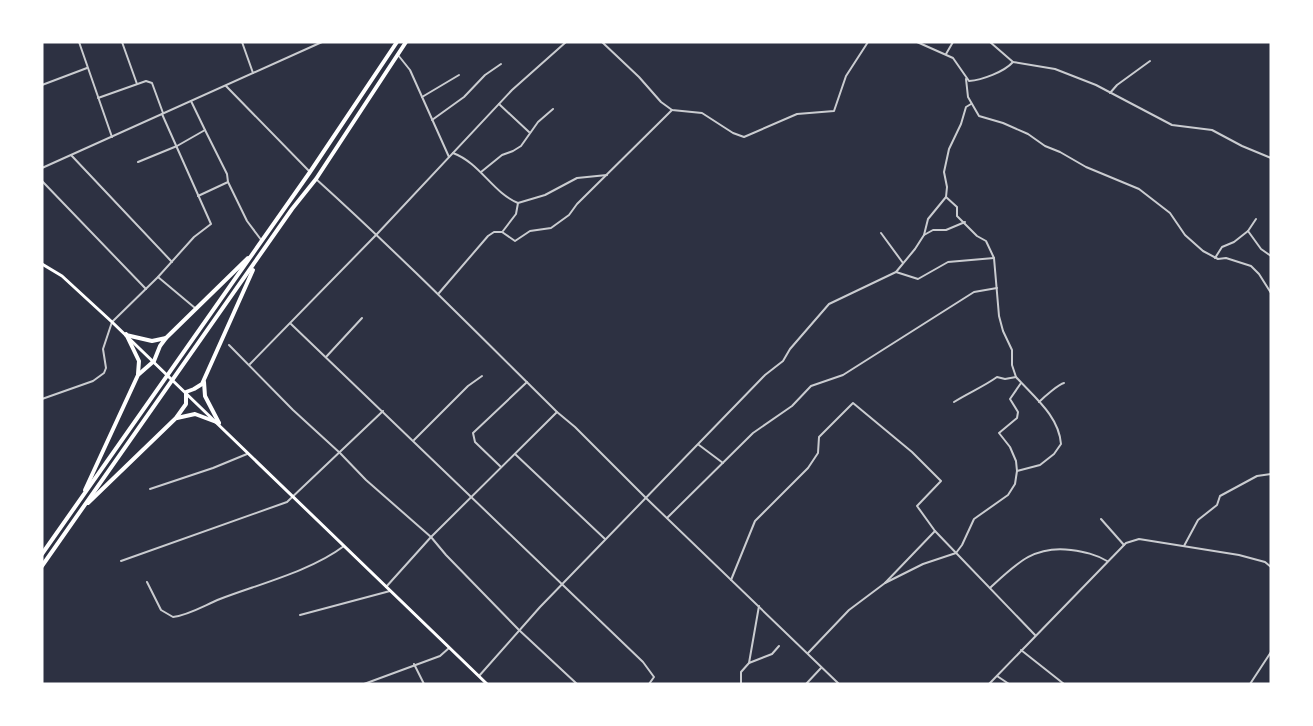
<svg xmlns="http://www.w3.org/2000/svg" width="1313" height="726" font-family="'DM Sans',sans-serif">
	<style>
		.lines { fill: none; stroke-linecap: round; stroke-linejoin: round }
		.minor { stroke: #caccd0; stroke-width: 2 }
		.secondary { stroke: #fff; stroke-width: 3 }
		.trunk { stroke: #fff; stroke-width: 4 }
	</style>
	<rect width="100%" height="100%" fill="#2d3142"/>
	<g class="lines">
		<g class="minor">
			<polyline points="79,42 112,137"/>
			<polyline points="122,42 137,84"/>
			<polyline points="242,42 253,73"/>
			<polyline points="602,42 639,77 661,102 672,110 702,113 733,133 744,137 797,114 834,111 846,76 868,42"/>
			<path d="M917 42 953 58 969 81C982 80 1004 72 1013 62"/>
			<polyline points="990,42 1013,62 1055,69 1096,85 1172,125 1212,130 1242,146 1271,158"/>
			<polyline points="946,54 953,42"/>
			<polyline points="398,55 410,70 449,157"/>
			<polyline points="966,79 968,97 979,116 1003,123 1028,134 1045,146 1060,152 1086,167 1139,189 1170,213 1185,235 1203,251 1218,259 1226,258 1251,266 1259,274 1271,293"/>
			<polyline points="42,85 87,68"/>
			<polyline points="226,86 310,172"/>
			<polyline points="1110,93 1117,85 1150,61"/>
			<polyline points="422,97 459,75"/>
			<polyline points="98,98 146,81 152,83 163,113"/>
			<polyline points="499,104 529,132"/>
			<polyline points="432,120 464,97 485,75 501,64"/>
			<polyline points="205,130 227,174 228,182"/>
			<path d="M453 153C480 163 493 193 518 203L545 195 577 178 607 175"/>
			<polyline points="71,155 172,262"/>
			<polyline points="138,162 177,146 205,130 191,101"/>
			<polyline points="42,168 322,42"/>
			<polyline points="481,172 502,155 513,151 521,146 538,122 553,109"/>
			<path d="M316 179C399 254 477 333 557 412L575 427 646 498 839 684"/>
			<polyline points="42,181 146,289"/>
			<polyline points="198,196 228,182 247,221 262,241"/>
			<path d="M946 197 957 207V216L977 236 986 241 994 258 999 316 1003 331 1012 350V365L1016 377C1034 397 1059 416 1061 444L1054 454 1040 465 1017 471"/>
			<polyline points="503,231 516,214 518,203"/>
			<polyline points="1248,231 1261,249 1271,256"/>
			<polyline points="881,233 903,263"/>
			<polyline points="924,235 933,230 946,230 965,222"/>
			<polyline points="1215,258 1222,247 1234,242 1248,231 1256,219"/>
			<polyline points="896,272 918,279 948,262 994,258"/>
			<polyline points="158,277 195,308"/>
			<polyline points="439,293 488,236 494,232 502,232 515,241 530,231 551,228 569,215 577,204 672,110"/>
			<polyline points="291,324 643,662 654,677 649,684"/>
			<polyline points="229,345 293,410 340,453 366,480 431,537 446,555 519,630 577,684"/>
			<polyline points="326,357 362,318"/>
			<polyline points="250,364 377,234 512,90 566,42"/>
			<polyline points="42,399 93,381 104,373 106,368 103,349 112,322 158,277 194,237 211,224 162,114"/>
			<path d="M954 402C968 393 983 387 997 377L1005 379 1016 377"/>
			<path d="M1039 402C1044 397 1059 384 1064 383"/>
			<polyline points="414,440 468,386 482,376"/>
			<polyline points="699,445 723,463"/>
			<polyline points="515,454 605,539"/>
			<polyline points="501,467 475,442 473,433 527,382"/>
			<polyline points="150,489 213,468 247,454"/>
			<polyline points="667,518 753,433 792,406 811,386 843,375 974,292 997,288"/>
			<polyline points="1101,519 1124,545"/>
			<polyline points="1184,546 1198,520 1217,505 1220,496 1257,476 1271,474"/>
			<polyline points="121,561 287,502 383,411"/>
			<polyline points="731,580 755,521 808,468 818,453 819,437 853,403 912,452 941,481 917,506 935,531"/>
			<path d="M147 582 161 610 173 617C189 615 205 605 220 599 259 584 311 571 344 546"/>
			<polyline points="885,583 935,531 1035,635"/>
			<polyline points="386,587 431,537 557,412"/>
			<path d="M990 588C1016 564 1034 545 1071 550 1085 552 1095 554 1107 561"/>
			<polyline points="759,606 749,663 772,654 779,646"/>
			<polyline points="300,615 390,591"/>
			<polyline points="1021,650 1064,684"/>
			<polyline points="808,653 849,610 885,583 923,564 956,553 962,545 974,519 1008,495 1015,484 1017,471 1016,461 1010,447 999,433 1017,418 1018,412 1010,399 1021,383"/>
			<polyline points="414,664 424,684"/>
			<polyline points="479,676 540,607 765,375 783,361 790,349 829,304 896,272 915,249 924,235 928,219 946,197 947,187 944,172 949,149 961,124 966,107 971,104"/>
			<polyline points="997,676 1009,684"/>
			<polyline points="364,684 440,656 449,648"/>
			<polyline points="741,684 741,672 749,663"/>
			<polyline points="806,684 821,668"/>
			<polyline points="989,684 1126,543 1139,539 1239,555 1265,562 1271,567"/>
			<polyline points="1250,684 1271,652"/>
		</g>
		<polyline class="secondary" points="42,264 62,276 112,322 487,684"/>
		<g class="trunk">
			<polyline points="126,334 139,361 138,374"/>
			<polyline points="126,335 152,341 166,338"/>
			<polyline points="204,382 205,396 219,423"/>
			<polyline points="177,418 195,414 219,423"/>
			<polyline points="85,490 138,375 154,361 160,346 166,338 248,258"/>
			<polyline points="88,503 176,418 186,404 186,392 194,389 202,384 253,270"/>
			<polyline points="42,554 310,172 397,42"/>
			<polyline points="42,566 292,209 316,179 406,42"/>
		</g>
	</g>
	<rect width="1313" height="726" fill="none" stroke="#ffffff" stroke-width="87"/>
</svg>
